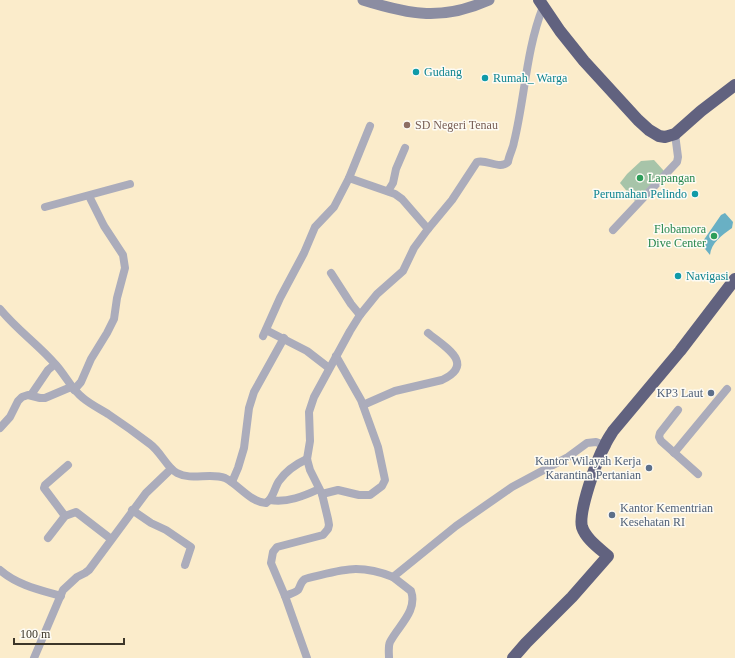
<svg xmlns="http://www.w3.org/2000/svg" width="735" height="658" font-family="'Times New Roman',serif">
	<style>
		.green { fill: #a7c4a9 }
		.water { fill: #69b0c4 }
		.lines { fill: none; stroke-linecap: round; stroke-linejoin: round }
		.street { stroke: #abacbb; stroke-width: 8 }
		.secondary { stroke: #8b8da2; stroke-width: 11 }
		.highway { stroke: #61627f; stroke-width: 12 }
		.culture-dot { fill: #0f9aa8; stroke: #fdfbf4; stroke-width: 1.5 }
		.education-dot { fill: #8d6e63; stroke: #fdfbf4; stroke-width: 1.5 }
		.leisure-dot { fill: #2e9e5b; stroke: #fdfbf4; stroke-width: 1.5 }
		.service-dot { fill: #5c6f8a; stroke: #fdfbf4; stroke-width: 1.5 }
		.labels { text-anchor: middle; stroke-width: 3; stroke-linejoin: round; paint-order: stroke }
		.culture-label { font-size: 12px; fill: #0d838f; stroke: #fdfbf4; text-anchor: start }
		.education-label { font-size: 12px; fill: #785e54; stroke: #fdfbf4; text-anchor: start }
		.leisure-label { font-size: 12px; fill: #27864d; stroke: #fdfbf4; text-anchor: start }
		.service-label { font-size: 12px; fill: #4e5e75; stroke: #fdfbf4; text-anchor: end }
	</style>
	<rect width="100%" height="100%" fill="#fbeccb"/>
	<polygon class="green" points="654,160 664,171 635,201 620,183 627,174 641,161"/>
	<path class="water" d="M725 213 733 222 732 228C722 235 711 243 710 255L701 244 721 215Z"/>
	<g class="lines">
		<g class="street">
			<polyline points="349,178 370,126"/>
			<polyline points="388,191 393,183 396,169 405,148"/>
			<polyline points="45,207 130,184"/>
			<polyline points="613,230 677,162 678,157 675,134"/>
			<polyline points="331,273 351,304 360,315"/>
			<path d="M0 309C17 330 39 345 56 365 66 376 71 389 83 398 90 404 100 409 108 414 123 424 137 434 150 444 161 452 167 468 177 473 192 481 210 472 225 478 239 485 250 502 266 503 274 498 274 488 279 481 286 471 296 464 307 459"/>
			<polyline points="266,330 307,351 329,368"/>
			<polyline points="263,336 280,298 304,253 315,227 334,207 349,178 395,194 402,199 428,229"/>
			<polyline points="74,390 81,382 91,359 107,333 114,319 117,298 125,268 123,255 104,226 89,196"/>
			<polyline points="31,395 48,370 55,364"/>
			<path d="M363 405 395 391 442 380C476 364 445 347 428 333"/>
			<polyline points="678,410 660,433 659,437 661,441 698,474"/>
			<polyline points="0,428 10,417 18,401 22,397 28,395 40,398 45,398 71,387"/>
			<polyline points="674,453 727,389"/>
			<polyline points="232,482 238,468 244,448 249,408 254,392 284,338"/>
			<polyline points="322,494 338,490 359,495 370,495 382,486 385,480 378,447 361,400 336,356"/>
			<path d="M270 500C287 503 304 496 319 489"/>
			<polyline points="132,510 151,523 166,530 191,547 185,565"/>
			<polyline points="65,516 44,488 45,485 68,465"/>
			<polyline points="48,538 65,516 76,512 111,539"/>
			<path d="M0 570C17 585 40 590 61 596"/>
			<path d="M285 596C289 594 295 593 298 590 301 586 300 582 305 579 340 570 358 563 393 577"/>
			<polyline points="34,658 63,590 77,577 85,573 89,570 146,493 171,469"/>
			<path d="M307 658 285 596 271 563 273 552 277 547 323 535 328 529 329 525 328 519 322 494 310 470 307 459 310 441 309 412 314 397 350 331 360 315 377 294 403 271 414 248 428 229 452 200 477 162C487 159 500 170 508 162 509 155 513 149 514 142 525 97 526 50 543 7"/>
			<path d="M389 658C389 653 388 646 390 642 398 626 418 611 411 591L393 577 456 526 512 487 568 457 587 443 596 442 604 445"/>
		</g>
		<path class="secondary" d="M363 0C411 15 442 21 489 0"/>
		<g class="highway">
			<polyline points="539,0 560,31 584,61 638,120 649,130 659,136 665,137 675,134 701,111 735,85"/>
			<path d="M513 658 526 643 572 597 608 556C599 548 586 539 582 527 578 512 597 459 605 445 607 440 610 436 613 431L680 351 735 279"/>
		</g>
	</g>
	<g class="culture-dot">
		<circle cx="416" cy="72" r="4"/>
		<circle cx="485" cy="78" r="4"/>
		<circle cx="695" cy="194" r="4"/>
		<circle cx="678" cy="276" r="4"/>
	</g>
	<circle class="education-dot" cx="407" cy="125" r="4"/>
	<g class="leisure-dot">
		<circle cx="640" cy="178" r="4"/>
		<circle cx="714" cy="236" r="4"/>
	</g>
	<g class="service-dot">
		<circle cx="711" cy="393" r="4"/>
		<circle cx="649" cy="468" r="4"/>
		<circle cx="612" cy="515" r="4"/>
	</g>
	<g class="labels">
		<g class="culture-label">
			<text x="424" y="76">Gudang</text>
			<text x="493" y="82">Rumah_ Warga</text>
			<text x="687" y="198" text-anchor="end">Perumahan Pelindo</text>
			<text x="686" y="280">Navigasi</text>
		</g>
		<g class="education-label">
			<text x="415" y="129">SD Negeri Tenau</text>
		</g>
		<g class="leisure-label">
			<text x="648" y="182">Lapangan</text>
			<text x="706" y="233" text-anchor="end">Flobamora<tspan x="706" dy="14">Dive Center</tspan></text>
		</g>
		<g class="service-label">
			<text x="703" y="397">KP3 Laut</text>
			<text x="641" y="465">Kantor Wilayah Kerja<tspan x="641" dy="14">Karantina Pertanian</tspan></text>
			<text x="620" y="512" text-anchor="start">Kantor Kementrian<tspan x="620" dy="14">Kesehatan RI</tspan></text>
		</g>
	</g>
	<path d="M14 638v6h110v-6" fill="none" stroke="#3c3629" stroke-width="2"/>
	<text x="20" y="638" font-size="12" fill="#3c3629" stroke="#fdfbf4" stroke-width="3" paint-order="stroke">100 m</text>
</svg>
